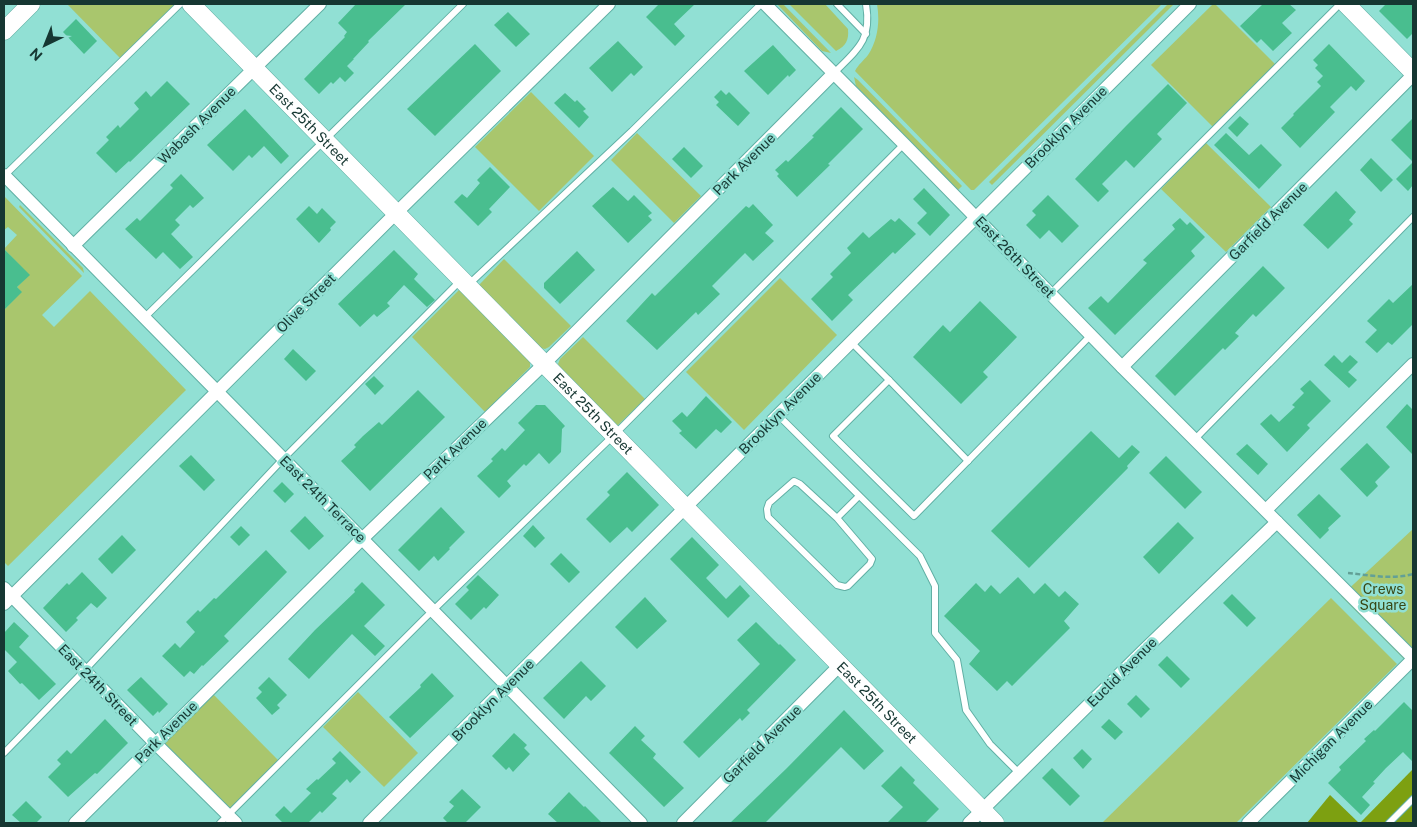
<svg xmlns="http://www.w3.org/2000/svg" width="1417" height="827" font-family="'Public Sans',sans-serif">
	<style>
		.green { fill: #a9c66d }
		.forest { fill: #7da011 }
		.building { fill: #49be8f }
		.lines { fill: none; stroke-linecap: round; stroke-linejoin: round }
		.lane-casing { stroke: #61b0a5; stroke-width: 8 }
		.street-casing { stroke: #61b0a5; stroke-width: 14 }
		.secondary-casing { stroke: #61b0a5; stroke-width: 19 }
		.path { stroke: #62a096; stroke-width: 2.5; stroke-dasharray: 5 2.5; stroke-linecap: butt }
		.lane { stroke: #fff; stroke-width: 6 }
		.street { stroke: #fff; stroke-width: 12 }
		.secondary { stroke: #fff; stroke-width: 18 }
		.labels { text-anchor: middle; stroke-width: 5; stroke-linejoin: round; paint-order: stroke }
		.street-label { font-size: 14px; fill: #163732; stroke: #91e0d4 }
		.park-label { font-size: 14px; fill: #384715; stroke: #91e0d4 }
	</style>
	<rect width="100%" height="100%" fill="#91e0d4"/>
	<g class="green">
		<polygon points="67,4 175,4 120,58"/>
		<polygon points="777,4 783,4 831,53 822,51"/>
		<path d="M789 4H825L848 29C849 40 846 46 836 51Z"/>
		<path d="M877 4H1162L974 190H971L855 71C858 65 864 60 868 55 878 40 880 21 877 4Z"/>
		<polygon points="1168,4 1174,4 992,185 989,182"/>
		<polygon points="1213,4 1215,4 1275,64 1213,127 1151,65"/>
		<polygon points="854,77 858,80 962,186 958,190 856,86"/>
		<polygon points="531,92 594,156 539,211 475,147"/>
		<polygon points="637,133 701,196 674,223 611,160"/>
		<polygon points="1206,143 1271,207 1226,252 1161,189"/>
		<polygon points="4,196 82,276 42,315 54,327 90,291 186,390 8,566 4,562 4,310 21,292 17,287 29,275 4,249 17,235 8,227 4,230"/>
		<polygon points="20,205 83,268 84,273 19,207"/>
		<polygon points="504,259 571,326 549,347 545,349 541,348 479,285"/>
		<polygon points="780,278 837,335 744,430 686,372"/>
		<polygon points="460,289 530,361 530,367 485,412 412,337"/>
		<polygon points="583,337 645,399 617,426 560,368 558,364 560,359"/>
		<polygon points="1413,529 1413,668 1341,596"/>
		<polygon points="1331,598 1397,664 1236,823 1102,823"/>
		<polygon points="358,692 418,753 384,787 323,727"/>
		<polygon points="212,693 278,760 229,810 162,742"/>
	</g>
	<g class="forest">
		<polygon points="1413,769 1413,823 1360,823"/>
		<polygon points="1330,795 1359,823 1307,823"/>
	</g>
	<g class="building">
		<polygon points="356,4 406,4 368,41 369,42 353,59 354,59 347,66 354,73 345,82 340,77 333,84 331,82 319,94 304,79 345,37 344,36 347,32 338,23"/>
		<polygon points="659,4 695,4 674,24 685,36 675,46 646,17"/>
		<polygon points="1263,4 1289,4 1296,10 1282,23 1292,33 1273,51 1261,39 1257,43 1240,26"/>
		<polygon points="1386,4 1413,4 1413,33 1407,39 1379,11"/>
		<polygon points="508,12 530,34 516,47 494,25"/>
		<polygon points="76,19 97,41 84,54 63,32"/>
		<polygon points="618,41 643,67 634,76 631,73 612,92 589,68"/>
		<polygon points="475,44 501,71 435,136 407,109"/>
		<polygon points="1329,44 1365,81 1356,91 1351,86 1330,107 1335,112 1300,148 1281,128 1294,115 1293,114 1321,86 1317,82 1323,76 1315,68 1318,65 1313,60"/>
		<polygon points="773,45 796,70 789,77 788,75 768,95 744,71"/>
		<polygon points="167,81 190,104 130,162 129,161 116,173 96,153 109,140 106,137 118,125 120,128 139,109 134,103 146,91 151,97"/>
		<polygon points="1168,84 1187,103 1157,134 1162,139 1134,168 1126,160 1102,184 1109,191 1098,202 1075,179 1126,126"/>
		<polygon points="721,90 726,95 729,92 750,113 738,126 716,105 719,102 714,97"/>
		<polygon points="565,93 575,102 577,100 586,109 583,111 589,117 579,128 554,103"/>
		<polygon points="841,107 863,129 828,164 830,165 797,197 777,176 779,174 775,170 786,160 788,162 814,137 812,136"/>
		<polygon points="245,109 289,156 281,164 264,146 252,158 249,155 233,171 207,145"/>
		<polygon points="1240,116 1249,124 1237,137 1228,128"/>
		<polygon points="1413,118 1413,185 1408,191 1396,179 1413,162 1391,140"/>
		<polygon points="1226,133 1249,155 1261,144 1282,165 1259,189 1214,145"/>
		<polygon points="684,147 703,166 691,178 672,159"/>
		<polygon points="1371,158 1393,180 1381,192 1360,170"/>
		<polygon points="490,167 510,187 489,209 492,212 478,226 454,202 462,194 467,198 480,183 477,180"/>
		<polygon points="181,174 204,198 193,208 190,205 175,220 180,225 171,234 193,257 180,269 163,252 156,259 125,229 137,218 140,221 173,188 170,185"/>
		<polygon points="613,187 628,201 634,195 652,213 648,216 652,220 628,243 592,206"/>
		<polygon points="924,188 950,215 930,236 917,223 927,213 913,199"/>
		<polygon points="1336,191 1356,212 1349,220 1353,224 1328,249 1303,225"/>
		<polygon points="1048,195 1079,226 1062,243 1049,230 1040,239 1026,225 1036,215 1032,211"/>
		<polygon points="753,204 773,225 765,233 774,241 753,261 745,253 712,286 720,294 698,315 696,312 657,350 626,321 652,293 655,296 746,206 749,208"/>
		<polygon points="309,206 317,214 322,208 336,222 330,228 331,230 319,243 296,219"/>
		<polygon points="899,218 916,234 895,254 893,252 848,295 853,300 832,321 811,299 833,277 830,274 851,253 847,248 863,232 869,238 891,219 895,222"/>
		<polygon points="1180,218 1187,225 1190,222 1205,237 1191,251 1195,256 1115,335 1088,308 1101,296 1108,303 1147,263 1143,260 1175,229 1172,225"/>
		<polygon points="4,249 30,275 17,287 22,292 4,310"/>
		<polygon points="394,250 418,274 414,279 435,300 427,307 404,285 387,303 390,306 377,317 374,314 360,327 338,304"/>
		<polygon points="577,251 595,270 560,304 544,288 544,283"/>
		<polygon points="1263,266 1285,288 1256,317 1253,314 1235,333 1239,336 1225,350 1223,348 1175,396 1155,376"/>
		<polygon points="1413,284 1413,324 1392,345 1388,342 1377,353 1365,342 1377,330 1367,321 1389,299 1393,303"/>
		<polygon points="980,301 1017,337 983,372 988,377 961,404 913,357 943,325 950,332"/>
		<polygon points="293,349 316,371 306,381 284,359"/>
		<polygon points="1334,355 1342,363 1350,355 1358,362 1348,372 1357,380 1349,388 1324,365"/>
		<polygon points="374,376 384,386 375,395 365,384"/>
		<polygon points="1310,380 1331,401 1307,425 1310,428 1287,452 1260,424 1271,414 1279,422 1295,407 1292,405 1304,393 1300,389"/>
		<polygon points="418,390 445,417 370,491 341,461 356,447 354,445 363,436 379,422 382,425"/>
		<polygon points="706,396 732,422 721,433 716,429 696,449 679,433 682,431 672,421 682,412 687,417"/>
		<polygon points="1407,404 1413,410 1413,455 1386,427"/>
		<polygon points="536,405 545,405 565,426 562,429 561,452 549,464 539,453 526,466 524,464 507,481 511,486 499,498 477,476 493,461 491,459 502,448 505,451 525,430 518,423"/>
		<polygon points="1091,431 1119,458 1132,445 1140,452 1127,466 1128,468 1029,568 991,531"/>
		<polygon points="1367,443 1390,467 1375,482 1378,486 1367,497 1340,469"/>
		<polygon points="1247,444 1268,464 1258,475 1236,454"/>
		<polygon points="191,455 215,480 204,491 179,466"/>
		<polygon points="1166,456 1202,492 1185,509 1149,473"/>
		<polygon points="627,472 659,505 632,532 627,527 610,543 586,519 610,495 607,492"/>
		<polygon points="282,482 294,494 285,503 273,491"/>
		<polygon points="1319,494 1341,516 1328,528 1329,530 1320,539 1297,515"/>
		<polygon points="441,507 465,532 449,548 450,549 438,561 434,556 419,571 398,550"/>
		<polygon points="305,516 324,536 309,550 290,531"/>
		<polygon points="1178,522 1194,538 1159,574 1143,557"/>
		<polygon points="533,525 545,538 535,548 523,536"/>
		<polygon points="241,526 250,535 239,546 230,537"/>
		<polygon points="122,535 136,550 112,574 98,559"/>
		<polygon points="692,537 719,565 706,578 726,599 740,585 750,596 728,618 670,559"/>
		<polygon points="266,550 287,572 224,636 229,641 203,666 202,665 194,674 190,671 184,677 162,656 175,643 180,648 195,632 186,622 198,610 200,612 214,598 216,599"/>
		<polygon points="561,553 580,572 569,583 550,564"/>
		<polygon points="82,572 107,598 97,608 91,603 76,618 78,620 66,632 43,608 67,583 69,585"/>
		<polygon points="478,575 499,595 486,609 484,607 471,620 455,604 469,590 466,587"/>
		<polygon points="1018,577 1034,594 1045,583 1059,597 1065,591 1079,604 1064,621 1070,628 1012,686 1007,681 997,691 969,664 980,651 944,616 976,583 985,592 991,585 1000,594"/>
		<polygon points="362,582 385,605 364,626 385,646 375,656 352,634 309,679 288,659 315,630 355,592 354,590"/>
		<polygon points="1232,594 1256,618 1247,627 1223,603"/>
		<polygon points="645,597 667,621 637,649 615,627"/>
		<polygon points="14,622 29,636 19,647 56,684 39,700 22,683 20,684 8,671 17,662 4,649 4,633"/>
		<polygon points="756,622 779,645 780,644 796,660 747,710 750,713 742,721 740,718 699,758 683,742 760,664 737,640"/>
		<polygon points="1167,656 1190,679 1181,688 1158,665"/>
		<polygon points="581,661 606,686 591,701 586,696 564,719 543,698"/>
		<polygon points="432,673 454,696 410,738 389,717 421,687 420,685"/>
		<polygon points="141,677 168,704 159,713 158,711 153,716 127,690"/>
		<polygon points="269,677 287,695 277,705 280,708 272,715 256,698 262,692 258,688"/>
		<polygon points="1136,695 1150,709 1141,718 1127,704"/>
		<polygon points="1404,702 1413,711 1413,762 1403,752 1386,768 1373,782 1375,783 1362,797 1370,805 1361,815 1328,783 1341,770 1339,767 1366,741 1364,739 1374,730 1375,731"/>
		<polygon points="844,710 884,751 864,770 841,747 765,823 730,823 787,768"/>
		<polygon points="105,719 128,743 97,774 95,773 68,797 48,777 61,764 57,760 67,750 71,754"/>
		<polygon points="1109,719 1123,732 1115,740 1101,727"/>
		<polygon points="635,726 645,736 641,740 656,754 653,758 684,788 664,807 609,753"/>
		<polygon points="514,733 527,745 524,748 530,754 513,772 509,767 506,770 492,756"/>
		<polygon points="1082,749 1092,759 1083,769 1073,758"/>
		<polygon points="340,751 361,772 350,783 347,779 332,794 337,798 322,813 320,811 308,823 281,823 282,822 275,815 284,806 291,813 311,793 306,789 317,779 318,780 336,763 332,759"/>
		<polygon points="901,766 915,780 913,783 939,809 925,823 887,823 903,807 881,786"/>
		<polygon points="1052,768 1080,796 1070,806 1042,778"/>
		<polygon points="462,789 481,807 465,823 448,823 443,818 454,806 449,802"/>
		<polygon points="569,792 584,807 585,806 602,823 558,823 548,814"/>
		<polygon points="26,801 42,817 36,823 21,823 12,815"/>
	</g>
	<g class="lines">
		<defs>
			<g id="lane">
				<polyline points="837,4 866,34"/>
				<path d="M834 73C858 49 872 40 866 4"/>
				<polyline points="4,176 180,4"/>
				<polyline points="468,285 632,131 761,4"/>
				<polyline points="1051,293 1340,4"/>
				<polyline points="144,318 463,4"/>
				<polyline points="851,342 889,380 833,436 914,516 1091,335"/>
				<polyline points="889,380 968,461"/>
				<polyline points="778,415 920,556 935,586 935,633 957,660 966,710 990,744 1019,773"/>
				<polyline points="1195,439 1413,217"/>
				<polyline points="837,518 872,559 870,564 848,586 845,587 837,585 768,517 767,509 769,503 794,481 800,484 837,518 859,496"/>
				<polyline points="4,753 84,671 283,459 461,280"/>
				<polyline points="220,823 424,619 614,435 904,144"/>
				<polyline points="1389,823 1413,799"/>
			</g>
			<g id="street">
				<polyline points="765,4 904,144 1122,367 1413,658"/>
				<polyline points="4,175 507,686 641,823"/>
				<polyline points="73,246 320,4"/>
				<polyline points="1122,367 1413,75"/>
				<polyline points="1266,510 1413,364"/>
				<polyline points="4,588 155,743 236,823"/>
				<polyline points="4,604 387,222 609,4"/>
				<polyline points="75,823 362,539 544,364 834,73"/>
				<polyline points="369,823 1190,4"/>
				<polyline points="683,823 841,664"/>
				<polyline points="969,823 1143,651 1277,522"/>
				<polyline points="1248,823 1413,659"/>
			</g>
			<g id="secondary">
				<path id="s1" d="M191 4 995 823"/>
				<polyline points="1346,4 1413,72"/>
				<polyline points="4,31 31,4"/>
			</g>
		</defs>
		<use href="#lane" class="lane-casing"/>
		<use href="#street" class="street-casing"/>
		<use href="#secondary" class="secondary-casing"/>
		<path class="path" d="M1348 573C1369 575 1392 580 1413 574"/>
		<use href="#lane" class="lane"/>
		<use href="#street" class="street"/>
		<use href="#secondary" class="secondary"/>
	</g>
	<g class="labels">
		<g class="street-label">
			<text transform="translate(197 125) rotate(-45)" y="5">Wabash Avenue</text>
			<text dy="5" stroke="none"><textPath href="#s1" startOffset="169">East 25th Street</textPath></text>
			<text transform="translate(1066 127) rotate(-45)" y="5">Brooklyn Avenue</text>
			<text transform="translate(744 164) rotate(-45)" y="5">Park Avenue</text>
			<text transform="translate(1268 221) rotate(-45)" y="5">Garfield Avenue</text>
			<text transform="translate(1015 257) rotate(46)" y="5">East 26th Street</text>
			<text transform="translate(306 303) rotate(-45)" y="5">Olive Street</text>
			<text transform="translate(780 413) rotate(-45)" y="5">Brooklyn Avenue</text>
			<text dy="5" stroke="none"><textPath href="#s1" startOffset="574">East 25th Street</textPath></text>
			<text transform="translate(455 449) rotate(-44)" y="5">Park Avenue</text>
			<text transform="translate(323 499) rotate(45)" y="5">East 24th Terrace</text>
			<text transform="translate(1122 672) rotate(-45)" y="5">Euclid Avenue</text>
			<text transform="translate(98 685) rotate(46)" y="5">East 24th Street</text>
			<text transform="translate(493 700) rotate(-45)" y="5">Brooklyn Avenue</text>
			<text dy="5" stroke="none"><textPath href="#s1" startOffset="979">East 25th Street</textPath></text>
			<text transform="translate(166 732) rotate(-45)" y="5">Park Avenue</text>
			<text transform="translate(1331 741) rotate(-45)" y="5">Michigan Avenue</text>
			<text transform="translate(762 744) rotate(-45)" y="5">Garfield Avenue</text>
		</g>
		<g class="park-label">
			<text x="1383" y="594">Crews<tspan x="1383" dy="16">Square</tspan></text>
		</g>
	</g>
	<rect width="1417" height="827" fill="none" stroke="#163732" stroke-width="10"/>
	<g transform="translate(45 45) rotate(223)" stroke="#91e0d4" stroke-width="4" paint-order="stroke">
	<path d="M0-4L9 19L0 12L-9 19Z" fill="#163732"/>
	<text y="-8" font-size="14" font-weight="bold" text-anchor="middle" fill="#163732">N</text>
	</g>
</svg>
